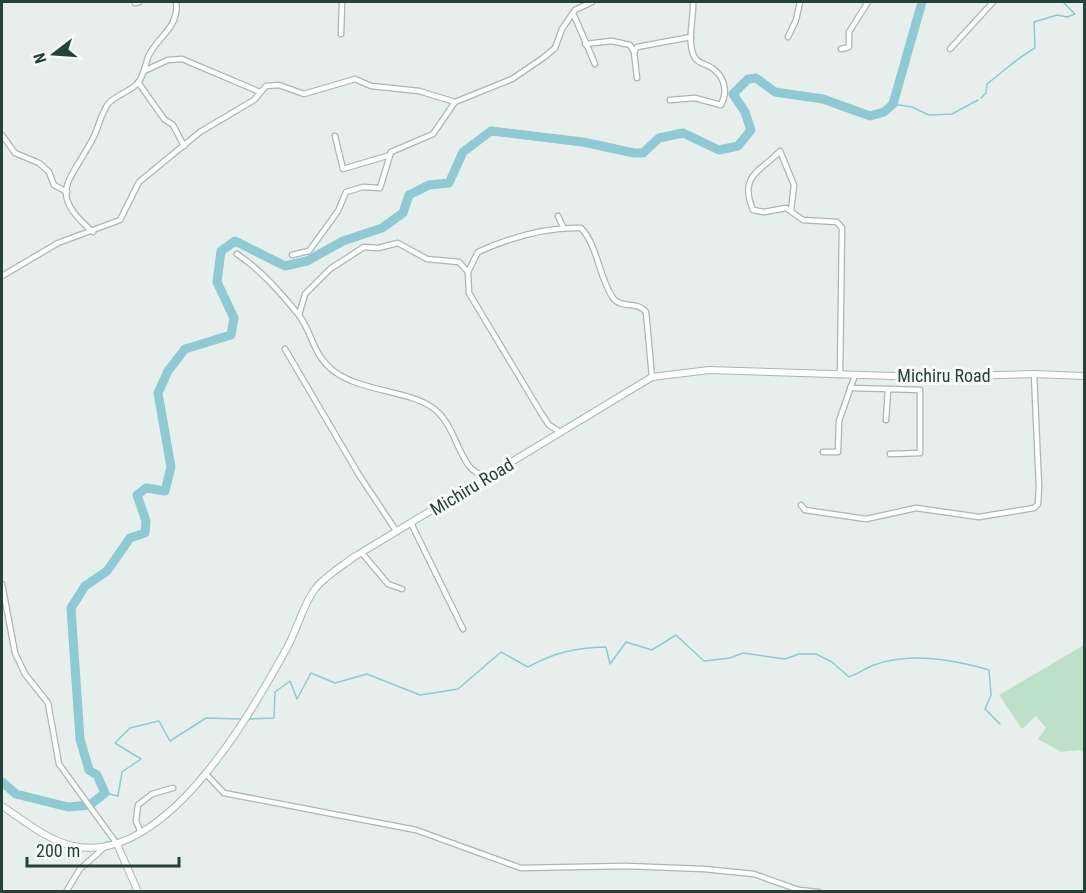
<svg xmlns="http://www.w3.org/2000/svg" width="1086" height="893" font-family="'Roboto Condensed',sans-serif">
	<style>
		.green { fill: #bfe0c8 }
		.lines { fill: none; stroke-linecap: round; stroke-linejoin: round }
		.stream { stroke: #8ec9d4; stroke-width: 1.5 }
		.river { stroke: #8ec9d4; stroke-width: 9 }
		.minor-casing { stroke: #a8b8b2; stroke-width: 7 }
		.tertiary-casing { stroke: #a8b8b2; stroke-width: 8 }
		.minor { stroke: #fff; stroke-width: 4.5 }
		.tertiary { stroke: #fff; stroke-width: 6 }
		.labels { text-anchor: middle; stroke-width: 6; stroke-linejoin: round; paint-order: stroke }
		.street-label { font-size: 18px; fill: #24423a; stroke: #f7fbf9 }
	</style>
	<rect width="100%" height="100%" fill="#e6efeb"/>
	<polygon class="green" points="1084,645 1084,753 1079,750 1061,752 1038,739 1046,728 1036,716 1022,729 999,695"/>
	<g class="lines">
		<g class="stream">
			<path d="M981 98 986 93 987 84C1004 71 1017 58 1035 48L1034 22 1057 15 1067 17 1075 14 1063 2"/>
			<polyline points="893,104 912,107 929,115 952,114 978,100"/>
			<path d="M249 719 274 718 275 692 290 681 297 699 311 673 335 683 367 674 420 695 458 689 501 652 528 667C556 652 574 648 606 647L610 664 626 642 652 650 676 635 704 661 730 658 743 653 785 659 799 654H816L832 662 849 677C858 674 866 668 874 665 909 652 955 660 989 670L991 695 985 709 1000 724"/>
			<polyline points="105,793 118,796 122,772 141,759 115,743 130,728 159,721 170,741 206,718 241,719"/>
		</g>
		<polyline class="river" points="2,782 16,794 68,807 90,805 105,793 97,775 89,770 80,739 71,608 85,586 107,571 130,538 145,533 146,521 137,495 146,488 165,491 171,467 158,393 168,371 185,349 231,335 234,318 217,282 221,251 235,241 285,266 307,261 343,241 382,228 403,213 409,195 429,185 449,183 463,152 491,131 583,142 634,153 643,153 659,138 683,133 719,150 738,146 751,130 745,112 733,94 748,79 756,78 775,92 823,99 870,116 884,112 893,104 922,2"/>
		<defs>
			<g id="minor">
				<polyline points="135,3 139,2"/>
				<polyline points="573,13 595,64"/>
				<polyline points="341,34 342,2"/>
				<polyline points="788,37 796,20 800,2"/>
				<polyline points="585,44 612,41 630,45 634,52"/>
				<polyline points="841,49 849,47 849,32 868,2"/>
				<polyline points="950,49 993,2"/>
				<polyline points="144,71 168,60 182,59 260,92"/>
				<polyline points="637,78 634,52 637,47 691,37"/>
				<polyline points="138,82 164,119 173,125 184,146"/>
				<path d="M670 100 695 98 721 105C728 92 725 77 712 68 707 64 699 64 695 58 686 42 694 19 693 2"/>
				<polyline points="2,135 15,153 39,163 49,172 54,185 67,192"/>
				<polyline points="335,136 343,169 390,155"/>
				<path d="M791 211 794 185 780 151C762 171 738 174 753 210L764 212 786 208 803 220 837 222 842 228 840 375"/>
				<polyline points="558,216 563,227"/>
				<path d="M93 232C48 194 68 184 91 142 98 131 100 115 108 104 115 95 130 92 138 83 144 75 145 66 148 57 157 37 180 27 176 2"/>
				<path d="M237 254C261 270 280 292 298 314 313 332 311 354 335 372 363 392 408 390 433 408 453 423 455 447 469 466 473 472 481 475 488 478"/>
				<polyline points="292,255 309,251 338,211 346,192 363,187 380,188 391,152 433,134 455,102"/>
				<path d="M468 272 478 252C509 238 547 227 581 228 598 246 599 278 613 298 621 309 638 301 646 312L652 377"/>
				<polyline points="2,276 58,243 120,220 139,182 200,132 254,100 266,86 279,85 304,94 355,79 371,86 419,91 455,102 512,79 543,58 555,48 562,29 575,10 592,2"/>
				<polyline points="299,315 305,294 330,269 364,247 378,248 398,243 427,259 459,262 468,272 469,293 541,413 549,425 560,432"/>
				<polyline points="285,349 359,475 397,532"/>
				<polyline points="850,388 888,389"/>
				<polyline points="886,420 888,389 920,390 920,453 890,454"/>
				<polyline points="823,452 838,452 839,421 855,375"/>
				<polyline points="801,505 805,510 866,519 916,508 979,517 1034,508 1038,504 1039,487 1034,374"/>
				<polyline points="411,523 463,629"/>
				<polyline points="362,553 388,584 402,589"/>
				<polyline points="2,584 15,653 25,674 48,703 59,764 117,844"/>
				<polyline points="205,773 224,793 416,830 521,868 626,866 704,869 754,874 799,890 818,892"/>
				<polyline points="141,833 136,821 138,805 152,794 173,788"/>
				<polyline points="66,892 80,869 107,845"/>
			</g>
			<g id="tertiary">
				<path d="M2 806C23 820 47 840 73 846 166 866 251 713 288 646 298 627 302 607 315 589 325 576 341 567 354 557L652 377 709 370 924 377 1034 374 1084 376"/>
				<polyline points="117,844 138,892"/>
			</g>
		</defs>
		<use href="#minor" class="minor-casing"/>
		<use href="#tertiary" class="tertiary-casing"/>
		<use href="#minor" class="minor"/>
		<use href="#tertiary" class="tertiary"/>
	</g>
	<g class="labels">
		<g class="street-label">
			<text x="944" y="382">Michiru Road</text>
			<text transform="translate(472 487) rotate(-31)" y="6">Michiru Road</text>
		</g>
	</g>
	<rect width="1086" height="893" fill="none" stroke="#24423a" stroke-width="6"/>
	<g transform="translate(54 54) rotate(253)" stroke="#f7fbf9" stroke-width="4.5" paint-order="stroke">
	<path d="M0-4.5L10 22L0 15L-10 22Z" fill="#24423a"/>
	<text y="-9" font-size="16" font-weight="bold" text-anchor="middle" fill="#24423a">N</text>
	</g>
	<path d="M27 857v9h152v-9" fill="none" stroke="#24423a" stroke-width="3"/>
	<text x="36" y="857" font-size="18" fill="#24423a" stroke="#f7fbf9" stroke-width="4.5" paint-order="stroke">200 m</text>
</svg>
